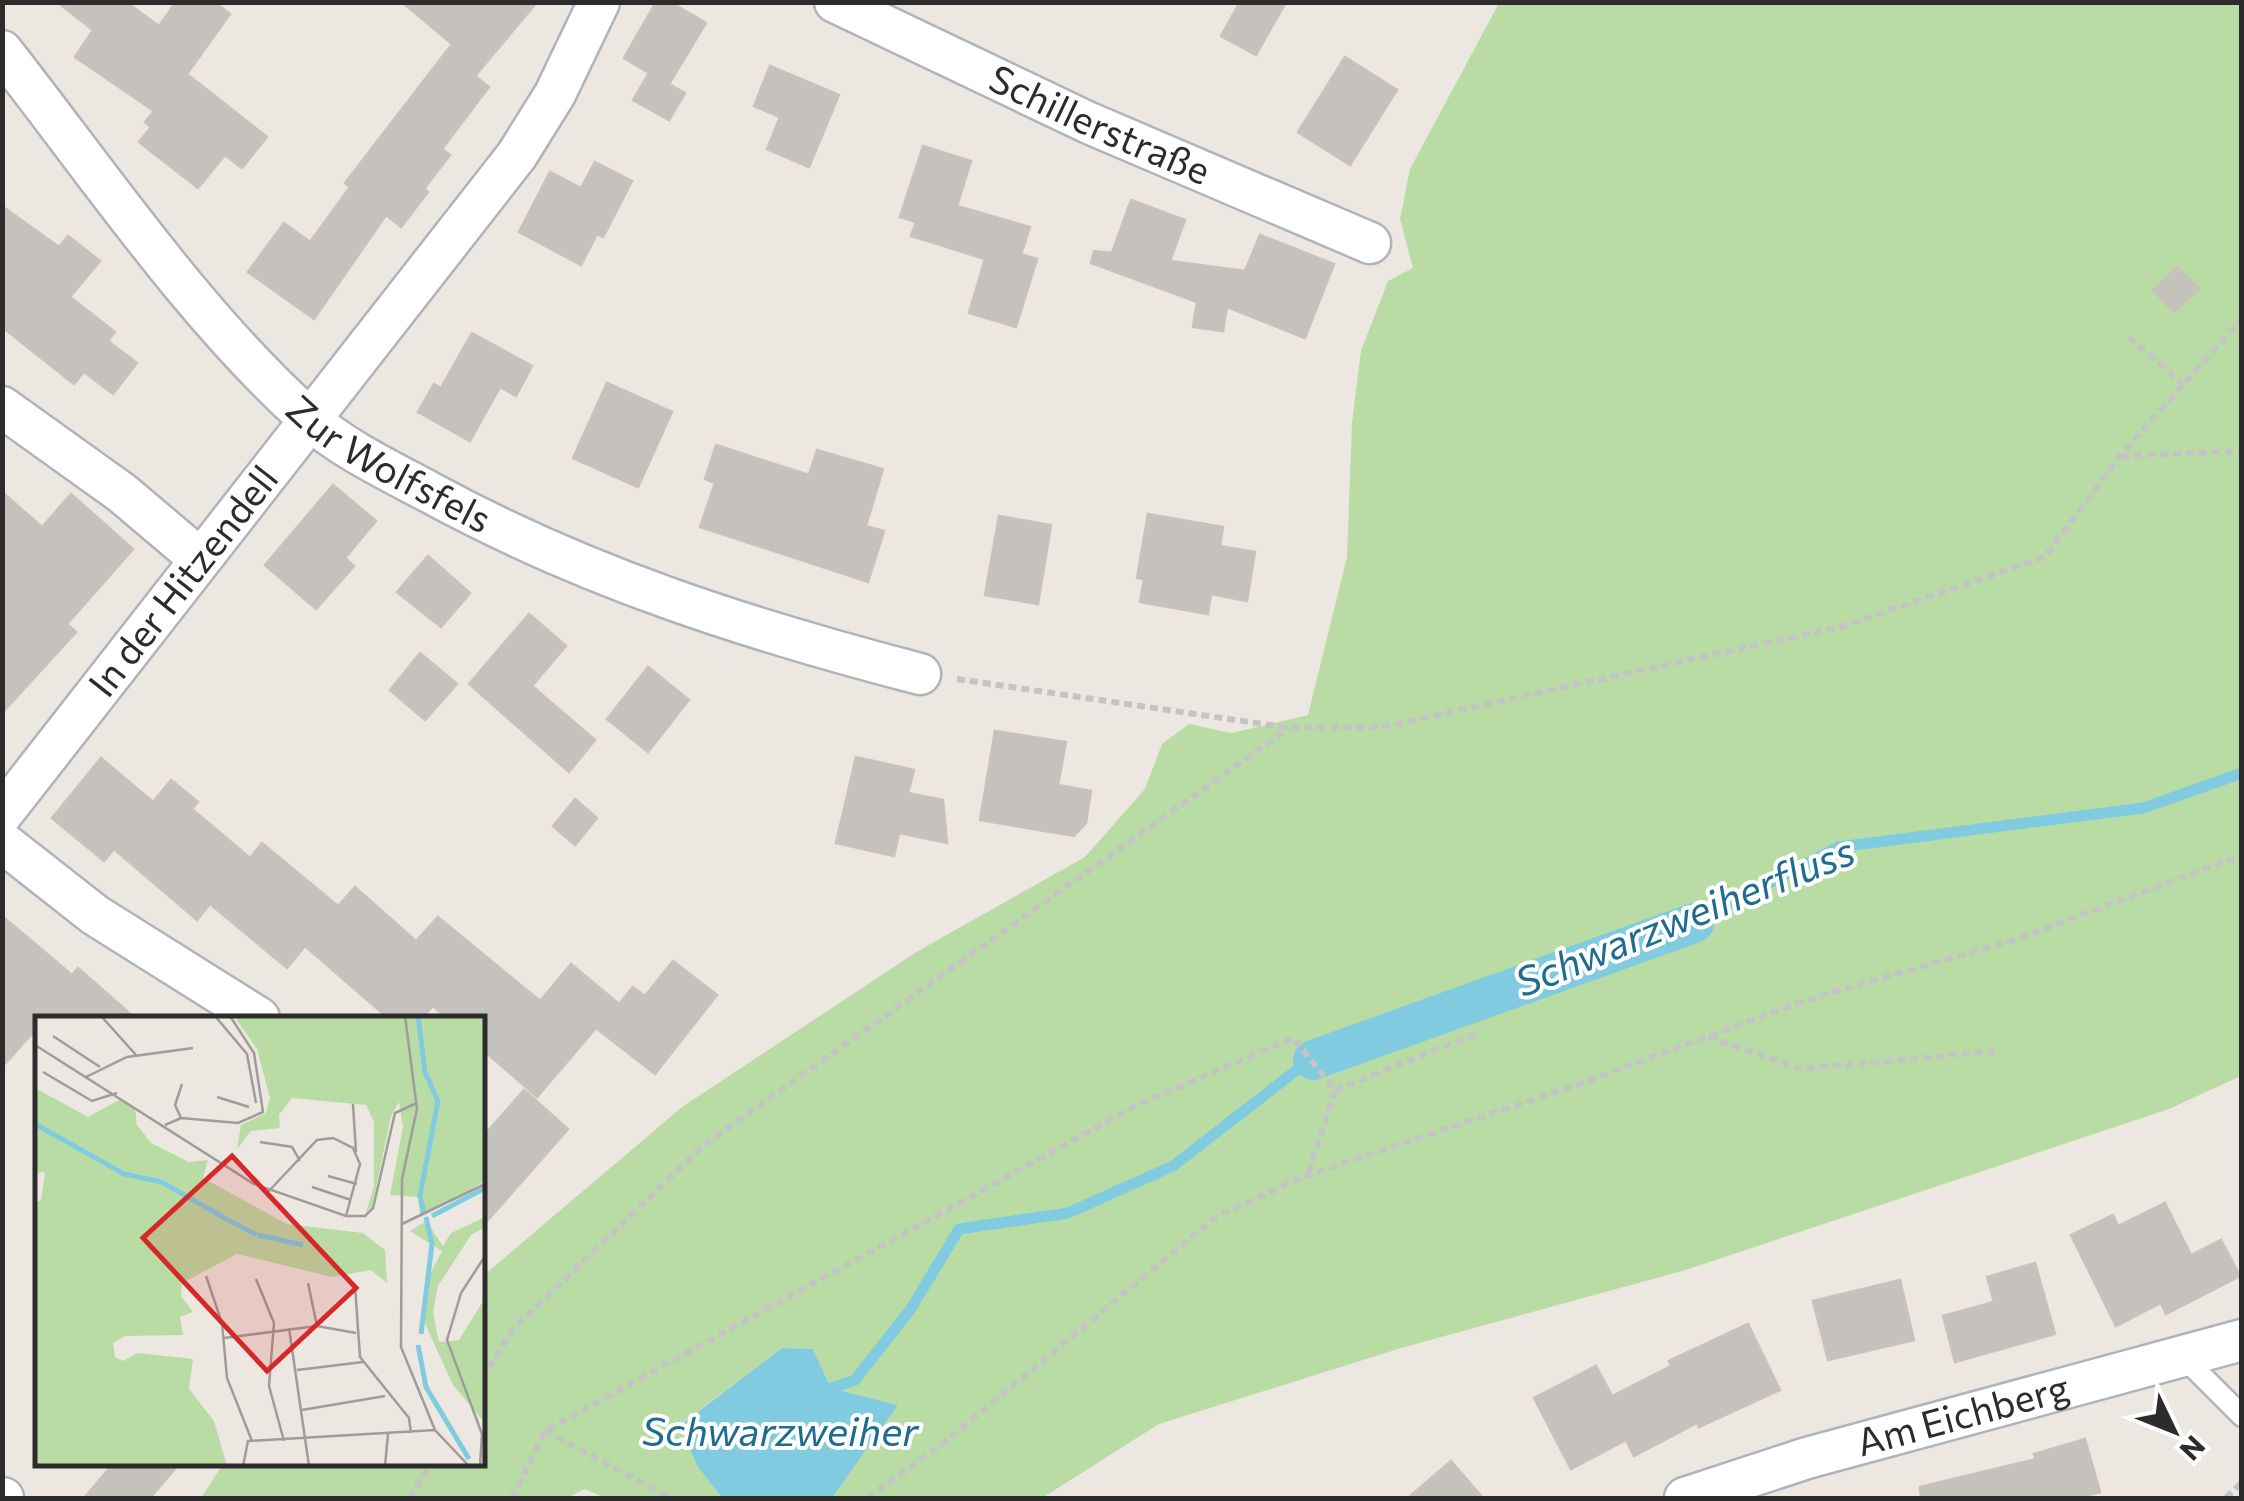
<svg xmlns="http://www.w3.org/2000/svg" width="2244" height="1501" font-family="Commissioner,sans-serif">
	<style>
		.green { fill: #b9dca4 }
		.water { fill: #81cbe1 }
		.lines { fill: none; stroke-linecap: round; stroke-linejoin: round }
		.stream { stroke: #81cbe1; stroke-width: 11 }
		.canal { stroke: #81cbe1; stroke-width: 40 }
		.building { fill: #c5c1bc; stroke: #c8c2ba; stroke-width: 2.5 }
		.lane-casing { stroke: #b1b3bb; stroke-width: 25 }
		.street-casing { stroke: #b1b3bb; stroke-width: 45 }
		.path { stroke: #c4c4c4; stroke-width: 6; stroke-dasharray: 8 5; stroke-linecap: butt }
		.lane { stroke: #fff; stroke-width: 20 }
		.street { stroke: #fff; stroke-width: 40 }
		.labels { text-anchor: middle; stroke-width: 8; stroke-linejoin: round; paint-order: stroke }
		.street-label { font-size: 38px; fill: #2c2c2c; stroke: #fff }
		.water-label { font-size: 40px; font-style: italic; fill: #1e6d8f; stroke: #fff }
		.inset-river { fill: none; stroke: #81cbe1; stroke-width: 5 }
		.inset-road { fill: none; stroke: #9f9c99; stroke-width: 2.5 }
		.view { fill: #d62828; fill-opacity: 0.15; stroke: #d62828; stroke-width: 5 }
		.inset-edge { fill: none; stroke: #2c2c2c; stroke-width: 5 }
	</style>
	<rect width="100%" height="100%" fill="#ece7e1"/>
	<polygon class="green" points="1499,3 2241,3 2241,1076 2169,1109 1682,1271 1401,1348 1159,1424 1042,1498 832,1498 898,1405 831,1388 813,1349 783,1348 679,1425 698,1467 722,1498 605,1498 585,1489 567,1498 201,1498 223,1464 482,1464 483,1276 682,1107 918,951 1085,857 1145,789 1162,744 1189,724 1231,733 1308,715 1347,557 1352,423 1361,351 1388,281 1413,268 1400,219 1410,169"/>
	<polygon class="water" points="782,1348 813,1349 831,1388 898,1405 832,1498 722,1498 698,1467 679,1426"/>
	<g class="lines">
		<g class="stream">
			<polyline points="1694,923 1838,847 2143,808 2242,773"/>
			<polyline points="820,1392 855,1380 910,1310 959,1229 1068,1213 1173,1166 1307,1062"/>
		</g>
		<polyline class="canal" points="1313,1060 1694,923"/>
	</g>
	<g class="building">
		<polygon points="57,2 126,2 159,26 176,2 214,2 230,14 187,74 267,137 242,168 225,155 198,188 139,142 151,127 145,122 154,111 75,57 93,30"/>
		<polygon points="402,2 537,2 475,76 489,87 442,149 450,155 424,189 428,192 401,227 386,215 314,319 248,272 284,223 310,242 350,187 345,183 452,44"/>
		<polygon points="656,2 670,2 706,23 669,84 685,93 669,120 633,100 649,73 624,58"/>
		<polygon points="1240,2 1286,2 1256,55 1221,36"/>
		<polygon points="1345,57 1397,90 1350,165 1298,132"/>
		<polygon points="770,66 839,95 809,167 767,149 780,117 754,106"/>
		<polygon points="923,146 971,161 957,206 1030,227 1021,254 1037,259 1016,327 969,313 985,259 911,236 916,222 900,217"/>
		<polygon points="595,162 632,181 603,237 597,234 581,265 519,232 550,172 581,188"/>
		<polygon points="1131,200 1185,220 1170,261 1245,271 1260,235 1334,264 1305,338 1227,307 1223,331 1193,327 1197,302 1091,263 1094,251 1112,253"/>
		<polygon points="2,206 59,247 68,236 100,261 70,297 115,332 108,341 137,363 113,394 84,372 74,384 2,327"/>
		<polygon points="2177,267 2199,289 2174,312 2153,290"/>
		<polygon points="472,333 532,366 516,396 500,387 470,441 418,412 434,384 441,388"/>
		<polygon points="607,383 672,412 638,487 573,458"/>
		<polygon points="716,445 809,475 817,450 883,469 866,526 884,531 868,582 700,527 715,483 705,479"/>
		<polygon points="333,485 376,521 345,558 354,566 316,609 265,565"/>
		<polygon points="2,492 42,527 71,494 133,549 67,624 76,632 2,713"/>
		<polygon points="1148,514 1223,527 1220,546 1255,552 1247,601 1211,594 1208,614 1140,602 1144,579 1137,578"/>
		<polygon points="999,516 1051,525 1038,604 985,595"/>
		<polygon points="428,556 470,593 441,627 397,592"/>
		<polygon points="529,614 566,646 532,686 595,740 569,772 469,684"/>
		<polygon points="420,653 457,684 425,720 390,690"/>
		<polygon points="648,667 689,700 648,752 607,719"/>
		<polygon points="995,731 1066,742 1058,785 1091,791 1086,823 1074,836 980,820"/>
		<polygon points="856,757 914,770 908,793 943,800 947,843 899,833 894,856 836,843"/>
		<polygon points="101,758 153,802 171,780 198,802 192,809 250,858 262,843 338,906 355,887 416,941 438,917 540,1001 571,964 619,1004 633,987 645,996 673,961 717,995 655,1074 596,1028 537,1097 482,1049 482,1018 447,1018 433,1006 422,1018 388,1018 305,946 287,968 210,904 197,920 114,849 104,861 52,818"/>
		<polygon points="575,799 597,818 575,845 553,826"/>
		<polygon points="2,916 72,975 78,968 135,1018 38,1018 38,1027 2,1067"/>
		<polygon points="524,1090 568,1129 482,1227 482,1138"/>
		<polygon points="2165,1203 2191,1255 2221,1240 2240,1276 2166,1314 2161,1303 2116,1326 2071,1235 2113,1215 2118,1226"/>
		<polygon points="2035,1263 2055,1334 1955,1362 1943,1316 1994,1302 1987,1277"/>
		<polygon points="1900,1280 1914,1340 1828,1360 1813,1301"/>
		<polygon points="1748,1324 1780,1390 1699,1427 1697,1423 1634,1456 1626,1440 1571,1469 1534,1398 1596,1366 1612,1396 1671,1366 1669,1361"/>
		<polygon points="2085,1439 2100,1492 2076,1498 1921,1498 1920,1487 2036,1459 2034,1454"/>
		<polygon points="1451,1461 1483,1498 1408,1498"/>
		<polygon points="113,1464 179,1464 150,1498 84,1498"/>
	</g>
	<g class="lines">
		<defs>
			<polyline id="lane" points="2181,1355 2242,1416"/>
			<g id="street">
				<path id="s1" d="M835 2 1089 123 1370 243"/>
				<path id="s2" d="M2 51C97 172 194 316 308 418 343 449 390 471 431 493 585 577 750 630 920 674"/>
				<polyline points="2,407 122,493 200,559"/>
				<path id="s3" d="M2 814 517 155 555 94 599 2"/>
				<polyline points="2,842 95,915 259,1018"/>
				<polyline points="2,1498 3,1498"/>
				<path id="s4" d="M1685 1498 1807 1458 2242 1340"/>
			</g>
		</defs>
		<use href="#lane" class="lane-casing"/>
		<use href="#street" class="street-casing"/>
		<g class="path">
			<polyline points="2129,337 2183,384"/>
			<polyline points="2121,456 2242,451"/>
			<polyline points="957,679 1290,728 1382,727 1844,626 2045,557 2120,456 2242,318"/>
			<polyline points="1708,1037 1801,1069 1995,1051"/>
			<polyline points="1335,1090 1480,1032"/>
			<polyline points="482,1379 513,1329 704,1145 1289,728"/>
			<polyline points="545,1431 671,1498"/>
			<polyline points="409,1498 431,1464"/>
			<polyline points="512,1498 545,1431 1139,1104 1293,1038 1335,1090 1308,1175"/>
			<polyline points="867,1498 945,1442 1217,1216 1308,1175 1577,1085 1803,1001 2017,939 2242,855"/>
			<polyline points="2226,1498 2242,1482"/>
		</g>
		<use href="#lane" class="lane"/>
		<use href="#street" class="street"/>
	</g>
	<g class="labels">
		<g class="street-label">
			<text dy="13" stroke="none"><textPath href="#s1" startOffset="292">Schillerstraße</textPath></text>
			<text dy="13" stroke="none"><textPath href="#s2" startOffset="572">Zur Wolfsfels</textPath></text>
			<text dy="13" stroke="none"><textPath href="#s3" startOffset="295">In der Hitzendell</textPath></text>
			<text dy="13" stroke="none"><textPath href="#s4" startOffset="290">Am Eichberg</textPath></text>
		</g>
		<g class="water-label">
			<text transform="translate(1685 917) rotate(-22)" y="14">Schwarzweiherfluss</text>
			<text x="780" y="1446">Schwarzweiher</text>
		</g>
	</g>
	<g transform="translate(35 1016)">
		<rect width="450" height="450" fill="#ece7e1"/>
		<path d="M199 0H450V165L385 201 383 181 355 179 368 111 364 86 356 100 337 190 331 196 339 171V106L331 89 257 82 244 99 245 112 216 115 202 133 206 109 231 97 235 82 222 33ZM0 72 53 101 86 83 100 92 102 109 116 127 154 146 173 144 168 162 252 208 328 217 350 234 352 267 336 254 297 261 202 238 147 267 146 280 158 296 145 301 148 319 90 320 78 327 80 341 88 345 103 337 158 343 154 373 179 405 192 450H0V187L6 184 10 156 0 157ZM450 201V211L436 219 403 270 398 296 404 326 424 324 450 282V407L418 369 387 301 393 262 407 235 375 215 391 205 408 230 416 217Z" fill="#b9dca4"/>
		<path class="inset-river" d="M383 0 390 56 403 85 385 180 389 197M0 108 89 158 127 166 193 204M397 200 450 172M193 204 222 219M223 219 268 229M386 318 397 228 391 201M383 329 391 371 434 443"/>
		<path class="inset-road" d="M66 0 101 39M180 0 212 38 221 87M370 0 382 93 367 163 366 331 400 414 434 450M18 20 65 51M0 29 219 168 311 200H330L338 192 360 97 382 87M8 56 57 85 82 77M51 61 92 41 158 32M182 81 214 91M318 88 321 136M146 102 140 89 147 68M130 109 146 102 203 107 228 96 219 37 195 0M225 126 257 131 265 145M293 160 322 168M277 171 316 184M233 176 282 124 298 122 318 132 325 148 311 200M367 208 450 168M171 260 187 307 192 362 217 425M221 263 239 307 234 370 249 425M273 267 282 310M320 270 325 341 374 402 376 417M254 312 274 450M189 322 282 310 321 317M262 354 328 346M267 394 350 380M208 450 213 425 400 414M350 450 353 418M445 450 447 418 412 324 426 277 450 240"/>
		<path class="view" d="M197 140 321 272 232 355 108 222Z"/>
		<rect width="450" height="450" class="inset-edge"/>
	</g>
	<rect width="2244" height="1501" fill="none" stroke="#2c2c2c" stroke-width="10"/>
	<g transform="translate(2174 1431) rotate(133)" stroke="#ffffff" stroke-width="8" paint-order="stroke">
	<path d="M0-8L18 38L0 25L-18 38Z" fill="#2c2c2c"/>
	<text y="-15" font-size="28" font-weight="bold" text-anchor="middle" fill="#2c2c2c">N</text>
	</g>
</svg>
